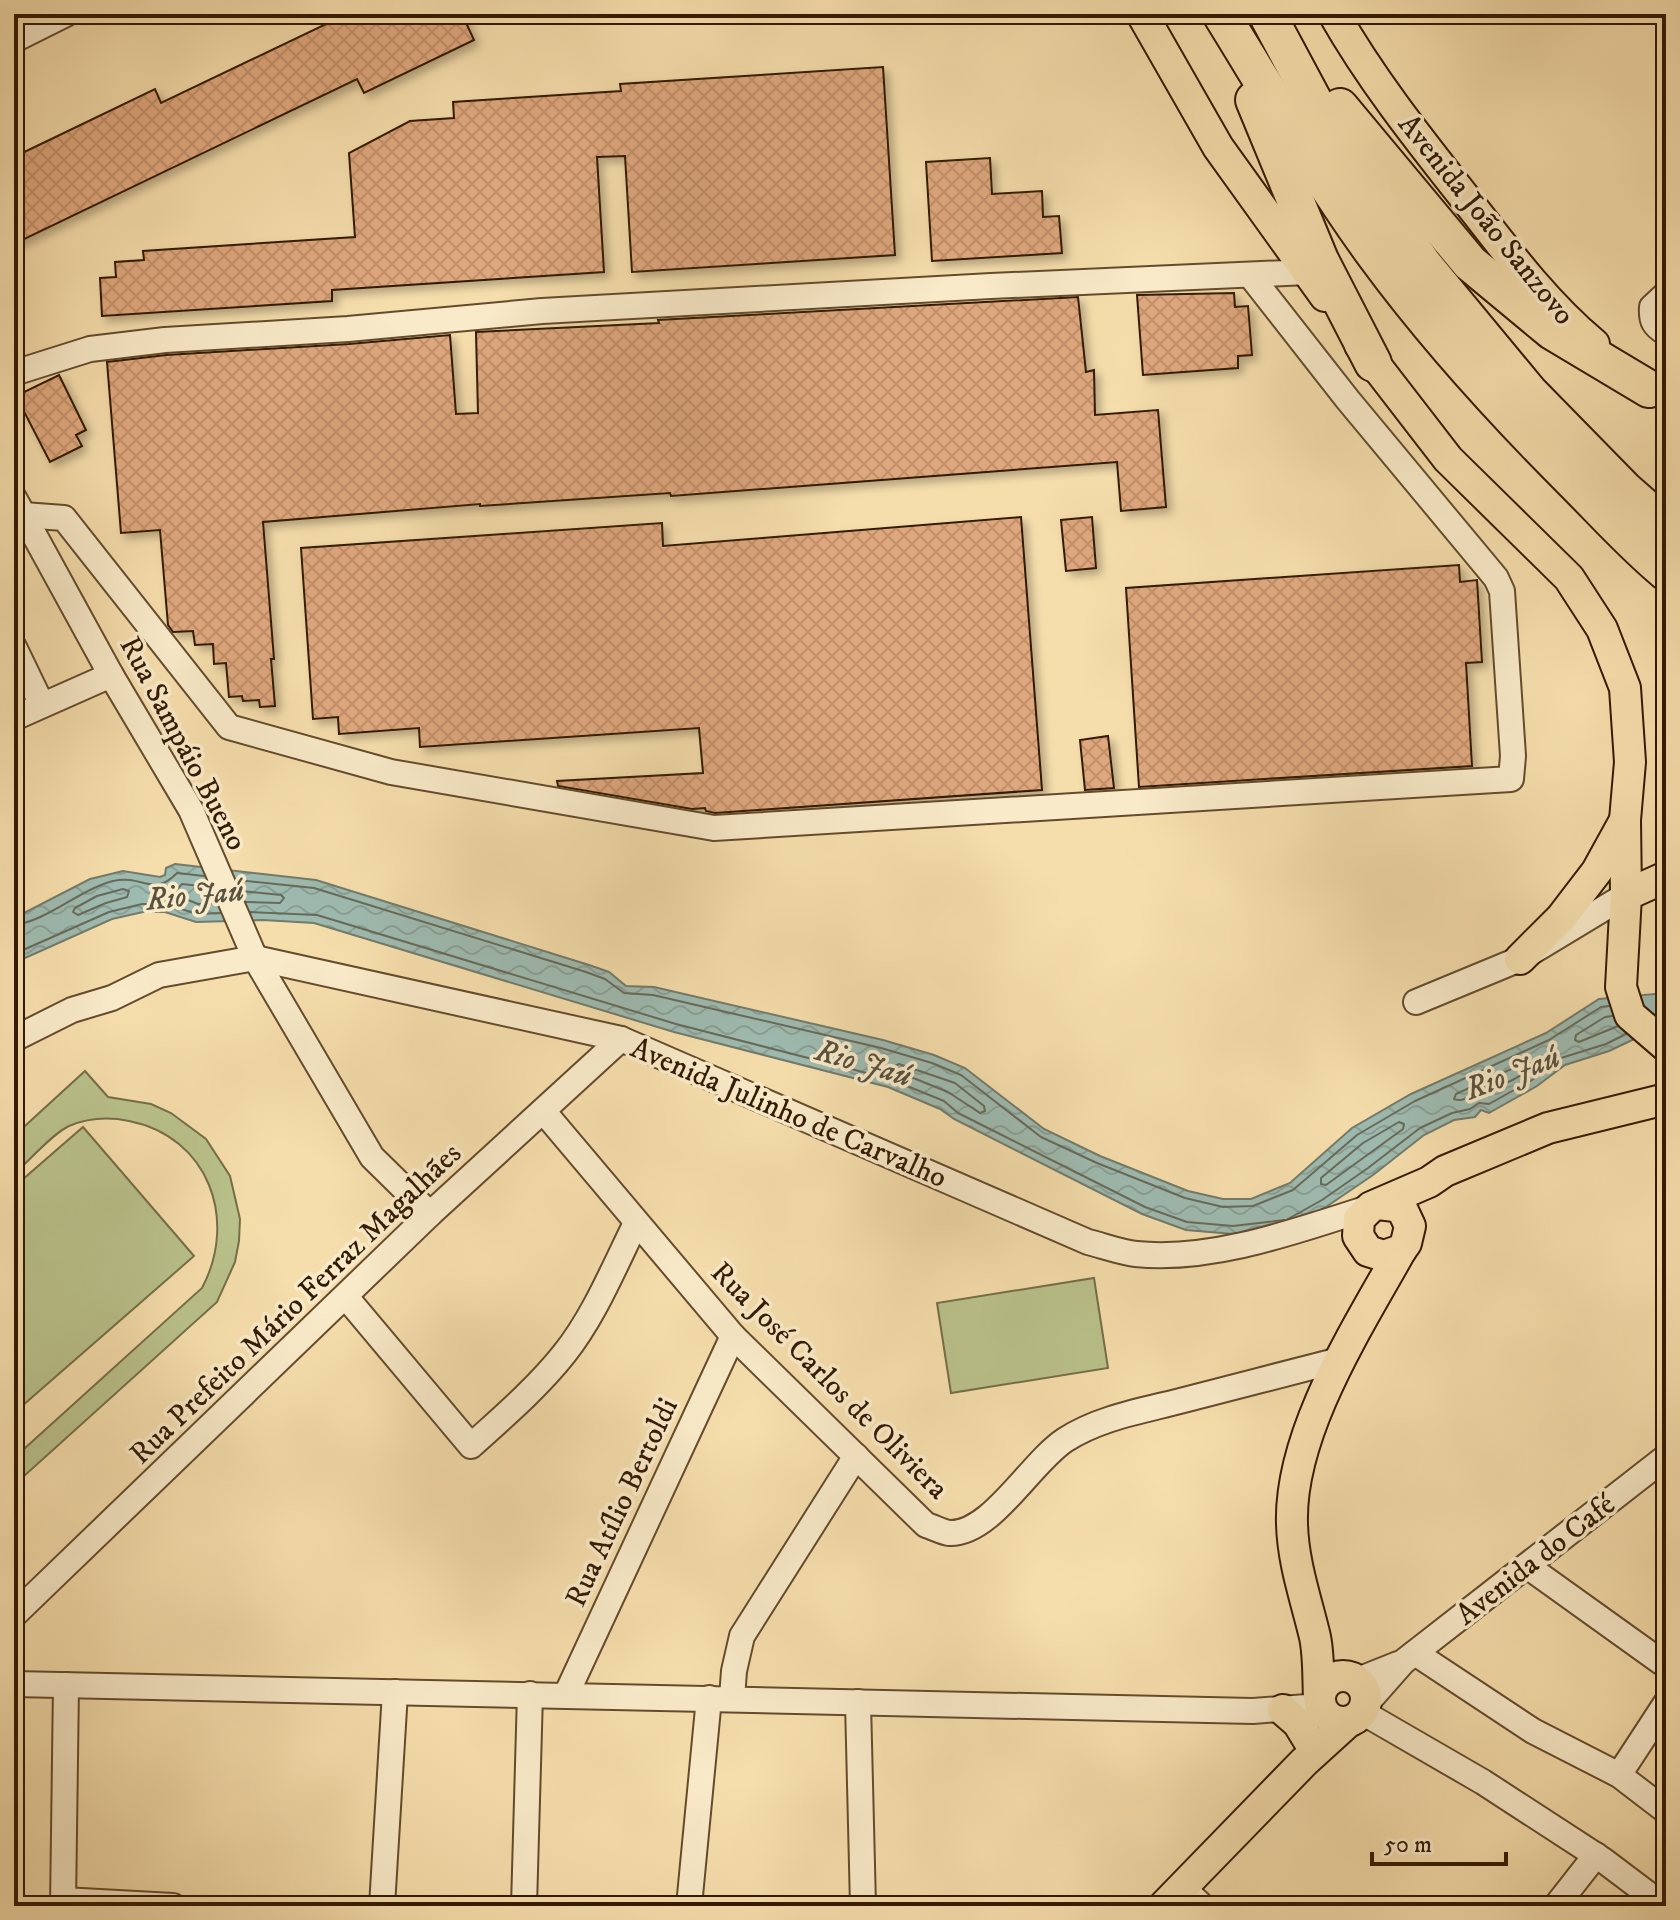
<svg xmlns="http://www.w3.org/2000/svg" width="1680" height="1920" font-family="'IM FELL DW Pica',serif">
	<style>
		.pitch { fill: #bac28c; stroke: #766e48; stroke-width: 2 }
		.water { fill: url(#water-waves); stroke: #737b6b; stroke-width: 2 }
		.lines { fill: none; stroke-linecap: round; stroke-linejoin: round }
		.shore { stroke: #686a5a; stroke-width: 2 }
		.building { fill: url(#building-cross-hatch); stroke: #331a03; stroke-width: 2; filter: url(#shadow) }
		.minor-casing { stroke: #644b2d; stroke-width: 28 }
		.major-casing { stroke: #331a03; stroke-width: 34 }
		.highway-casing { stroke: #331a03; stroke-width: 40 }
		.minor { stroke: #f9eac9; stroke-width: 24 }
		.major { stroke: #f6deac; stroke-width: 30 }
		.highway { stroke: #f6deac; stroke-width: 36 }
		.labels { text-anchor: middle; stroke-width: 7; stroke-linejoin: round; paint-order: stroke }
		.street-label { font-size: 30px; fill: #331a03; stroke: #f9eac9 }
		.water-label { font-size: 32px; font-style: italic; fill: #585240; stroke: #f9eac9 }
	</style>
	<defs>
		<pattern id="water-waves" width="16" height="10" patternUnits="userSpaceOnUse" patternTransform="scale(2)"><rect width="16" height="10" fill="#9ebbb1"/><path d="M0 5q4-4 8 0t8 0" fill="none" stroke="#89a097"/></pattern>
		<pattern id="building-cross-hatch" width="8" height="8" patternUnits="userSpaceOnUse" patternTransform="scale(2)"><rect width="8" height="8" fill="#dfa77d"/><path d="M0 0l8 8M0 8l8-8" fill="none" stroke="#c08f6a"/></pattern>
		<filter id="shadow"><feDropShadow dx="5" dy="5" stdDeviation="4" flood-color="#0004"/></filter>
	</defs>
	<rect width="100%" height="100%" fill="#f6deac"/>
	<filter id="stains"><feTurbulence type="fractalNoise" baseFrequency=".0025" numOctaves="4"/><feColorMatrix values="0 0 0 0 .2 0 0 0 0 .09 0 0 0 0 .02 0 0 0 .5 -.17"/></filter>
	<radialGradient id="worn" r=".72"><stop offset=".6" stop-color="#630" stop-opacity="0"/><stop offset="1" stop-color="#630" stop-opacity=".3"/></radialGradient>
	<g class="pitch">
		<path d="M85 1071 108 1097 151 1104 171 1113 206 1139 230 1176 240 1219 239 1241 235 1262 217 1302 23 1477 14 1482V1458L202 1288C238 1220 209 1137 129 1121 110 1117 88 1118 69 1126 52 1134 29 1161 14 1174V1136Z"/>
		<polygon points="83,1127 194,1256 14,1413 14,1187"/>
		<polygon points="1094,1278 1108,1368 951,1393 937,1303"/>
	</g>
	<polygon class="water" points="175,864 316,880 589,965 609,972 626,986 654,987 883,1040 934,1055 965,1068 1044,1129 1100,1156 1188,1191 1223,1199 1251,1199 1290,1183 1352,1128 1411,1094 1546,1033 1599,999 1666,993 1666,1024 1609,1051 1565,1065 1537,1086 1489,1113 1481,1110 1475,1117 1454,1120 1424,1135 1373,1175 1326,1207 1289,1227 1233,1234 1186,1230 1142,1214 954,1119 940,1109 888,1087 674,1032 314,923 263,920 196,922 165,912 143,912 112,919 14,963 14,918 90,879 123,871 160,877 165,875 166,868"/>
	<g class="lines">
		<g class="shore">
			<polyline points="237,880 314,888 586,972 605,979 624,993 653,995 881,1048 932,1063 961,1075 1041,1137 1097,1163 1185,1198 1223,1207 1253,1206 1293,1190 1357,1135 1415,1101 1549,1040 1601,1007 1609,1006"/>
			<polyline points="209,887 182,884 173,894 198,904 216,903"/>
			<polygon points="123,889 129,891 127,897 106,903 78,915 73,912 75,908 97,896"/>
			<polyline points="241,891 281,895 284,898 280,903 246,902"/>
			<polyline points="250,912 317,915 676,1024 890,1079 944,1101 958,1113 1145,1207 1187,1222 1233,1226 1284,1220"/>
			<path d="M14 925C47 921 79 890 113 881 143 874 153 898 177 873L204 876"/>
			<polyline points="14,954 109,912 142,904 166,904 197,914 220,913"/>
			<polyline points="1612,1016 1605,1017 1576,1035 1575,1040 1579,1042 1618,1026"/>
			<path d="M1527 1062 1532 1064 1531 1069C1513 1081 1497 1089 1477 1093 1467 1095 1465 1103 1454 1099L1456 1094Z"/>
			<polygon points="899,1064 955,1083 984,1106 985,1111 980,1113 948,1092 896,1071 895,1066"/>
			<polygon points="1399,1122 1404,1124 1403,1129 1326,1185 1321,1184 1321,1178 1363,1143"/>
			<polyline points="1288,1219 1322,1200 1368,1168 1420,1128 1452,1113 1470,1109 1479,1103 1489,1104 1532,1080 1561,1058 1606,1044 1626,1034"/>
		</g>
	</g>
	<g class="building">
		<polygon points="347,14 462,14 474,40 364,93 357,79 14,244 14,157 155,89 161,103"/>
		<polygon points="883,67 895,255 632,272 625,156 597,157 604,272 332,290 332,301 102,316 100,278 116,277 115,262 144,260 143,251 355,237 349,153 410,121 454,118 453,102 621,91 620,84"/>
		<polygon points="990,158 992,194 1042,191 1043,217 1059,216 1062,253 932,261 926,162"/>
		<polygon points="1234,293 1235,307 1248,306 1252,355 1238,356 1238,368 1143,375 1137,295"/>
		<polygon points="1078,297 1086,372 1094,370 1095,415 1158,410 1166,507 1121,511 1117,462 671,496 670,493 480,506 480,504 263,522 274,659 271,659 275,706 260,707 259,700 243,701 242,696 229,697 226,663 214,664 213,644 195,645 193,631 173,632 168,625 160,530 121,533 107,362 166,355 349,344 450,335 456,414 478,413 476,332 659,323 658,320"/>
		<polygon points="59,375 86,430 76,435 82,446 50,462 16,396"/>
		<polygon points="1021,517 1042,790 715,813 706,811 705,808 692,809 558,786 557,781 703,773 699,728 420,747 419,728 339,734 338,717 313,719 301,548 662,523 663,546"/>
		<polygon points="1092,517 1096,568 1066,571 1061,520"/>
		<polygon points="1459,565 1460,582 1477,580 1482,662 1466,663 1472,766 1139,787 1126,588"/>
		<polygon points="1108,736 1114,788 1085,790 1080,740"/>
	</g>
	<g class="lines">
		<defs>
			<g id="minor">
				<polyline points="14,40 66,14"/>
				<path d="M1666 294 1652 307C1651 321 1654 326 1666 333"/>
				<polyline points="14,373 90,349 165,340 348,329 542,311 991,286 1308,272"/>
				<polyline points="14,498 111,675 191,810 255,958 372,1157 430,1214"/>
				<polyline points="23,515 64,518 229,727 391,772 714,828 1511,779 1513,756 1502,591 1496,578 1348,400 1250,275"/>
				<polyline points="14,647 42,705"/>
				<polyline points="14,718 111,675"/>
				<polyline points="1416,1002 1520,959 1626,895"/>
				<path d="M14 1039 72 1010 112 998 159 975 255 958 621 1039 1088 1242C1104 1246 1120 1252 1136 1254 1212 1262 1299 1230 1371 1207"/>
				<path d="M544 1112 733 1336 926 1525C933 1527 942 1532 949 1533 991 1535 1030 1463 1065 1440 1099 1418 1141 1411 1180 1401 1233 1387 1286 1374 1339 1360"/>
				<path d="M346 1297 471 1446C503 1417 537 1388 564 1354 594 1317 615 1265 636 1223"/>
				<polyline points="1527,1566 1661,1662 1666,1661"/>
				<polyline points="14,1615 430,1214 621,1039"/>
				<polyline points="1415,1653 1533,1731 1619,1775 1666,1811"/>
				<polyline points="1358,1680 1398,1664"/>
				<polyline points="14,1684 1253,1711 1320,1706"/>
				<polyline points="566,1695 733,1336"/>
				<polyline points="732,1698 734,1671 742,1636 856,1456"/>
				<polyline points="858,1702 863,1906"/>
				<polyline points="1366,1704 1403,1662 1666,1457"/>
				<polyline points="1362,1712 1483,1782 1603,1860 1664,1906"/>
				<polyline points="1619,1775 1666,1703"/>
				<polyline points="1182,1887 1202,1906"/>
				<polyline points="63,1900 173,1906"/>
				<polyline points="63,1906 66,1685"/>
				<polyline points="382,1906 395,1692"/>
				<polyline points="524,1906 530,1694"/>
				<polyline points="689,1906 709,1698"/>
				<polyline points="1556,1906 1596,1855"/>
			</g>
			<g id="major">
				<polyline points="1142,14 1218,147 1325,296"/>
				<path d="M1334 14C1372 81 1421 142 1469 203 1507 252 1546 304 1594 344"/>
				<polyline points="1360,345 1448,459 1569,578 1602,629 1625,688 1630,762 1625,820 1626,895 1621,987 1630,1015 1666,1046"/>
				<polyline points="1626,895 1666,877"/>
				<polyline points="1520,959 1561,918 1597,871 1624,822"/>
				<polyline points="1378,1204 1395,1206 1403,1211 1410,1226 1406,1243 1401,1250 1384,1256 1368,1251 1358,1236 1359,1219 1371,1207 1429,1182 1445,1171 1548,1128 1666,1099"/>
				<circle cx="1343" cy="1699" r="23"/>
				<path d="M1319 1698C1318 1678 1319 1656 1315 1637 1306 1599 1293 1563 1292 1524 1289 1433 1358 1327 1401 1250"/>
				<polyline points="1283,1710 1298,1723 1312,1746"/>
				<polyline points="1164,1906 1304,1762 1348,1722"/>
			</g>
			<g id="highway">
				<path d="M1221 14C1271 95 1319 178 1375 255 1433 334 1501 409 1571 479 1602 510 1632 544 1666 572"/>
				<polyline points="1267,14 1327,126 1423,264 1529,392 1625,490 1666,526"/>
				<polyline points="1254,100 1320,260 1373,363"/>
				<polyline points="1340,107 1470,263 1552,331 1649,389"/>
			</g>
		</defs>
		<use href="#minor" class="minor-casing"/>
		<use href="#major" class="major-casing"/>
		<use href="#highway" class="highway-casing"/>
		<use href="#minor" class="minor"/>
		<use href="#major" class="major"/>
		<use href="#highway" class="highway"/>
	</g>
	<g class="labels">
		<g class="street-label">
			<text transform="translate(1487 219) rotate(51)" y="10">Avenida João Sanzovo</text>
			<text transform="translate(184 743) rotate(62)" y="10">Rua Sampáio Bueno</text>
			<text transform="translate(789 1112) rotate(23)" y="10">Avenida Julinho de Carvalho</text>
			<text transform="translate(295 1303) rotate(-44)" y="10">Rua Prefeito Mário Ferraz Magalhães</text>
			<text transform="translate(830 1380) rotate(45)" y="10">Rua José Carlos de Oliviera</text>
			<text transform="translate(621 1502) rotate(-65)" y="10">Rua Atílio Bertoldi</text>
			<text transform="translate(1535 1559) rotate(-38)" y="10">Avenida do Café</text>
		</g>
		<g class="water-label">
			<text transform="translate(195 894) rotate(-6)" y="11">Rio Jaú</text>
			<text transform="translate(864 1062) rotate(16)" y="11">Rio Jaú</text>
			<text transform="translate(1512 1072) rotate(-21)" y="11">Rio Jaú</text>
		</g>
	</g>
	<rect width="1680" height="1920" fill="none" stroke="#f6deac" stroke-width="48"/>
	<rect x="16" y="16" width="1648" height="1888" fill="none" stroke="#331a03" stroke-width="4"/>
	<rect x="24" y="24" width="1632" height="1872" fill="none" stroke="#331a03" stroke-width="2"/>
	<path d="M1372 1852v12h134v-12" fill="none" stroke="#331a03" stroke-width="4"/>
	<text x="1384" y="1852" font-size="24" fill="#331a03" stroke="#f9eac9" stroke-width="6" paint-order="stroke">50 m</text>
	<rect width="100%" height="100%" filter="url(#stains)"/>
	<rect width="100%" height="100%" fill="url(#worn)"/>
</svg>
